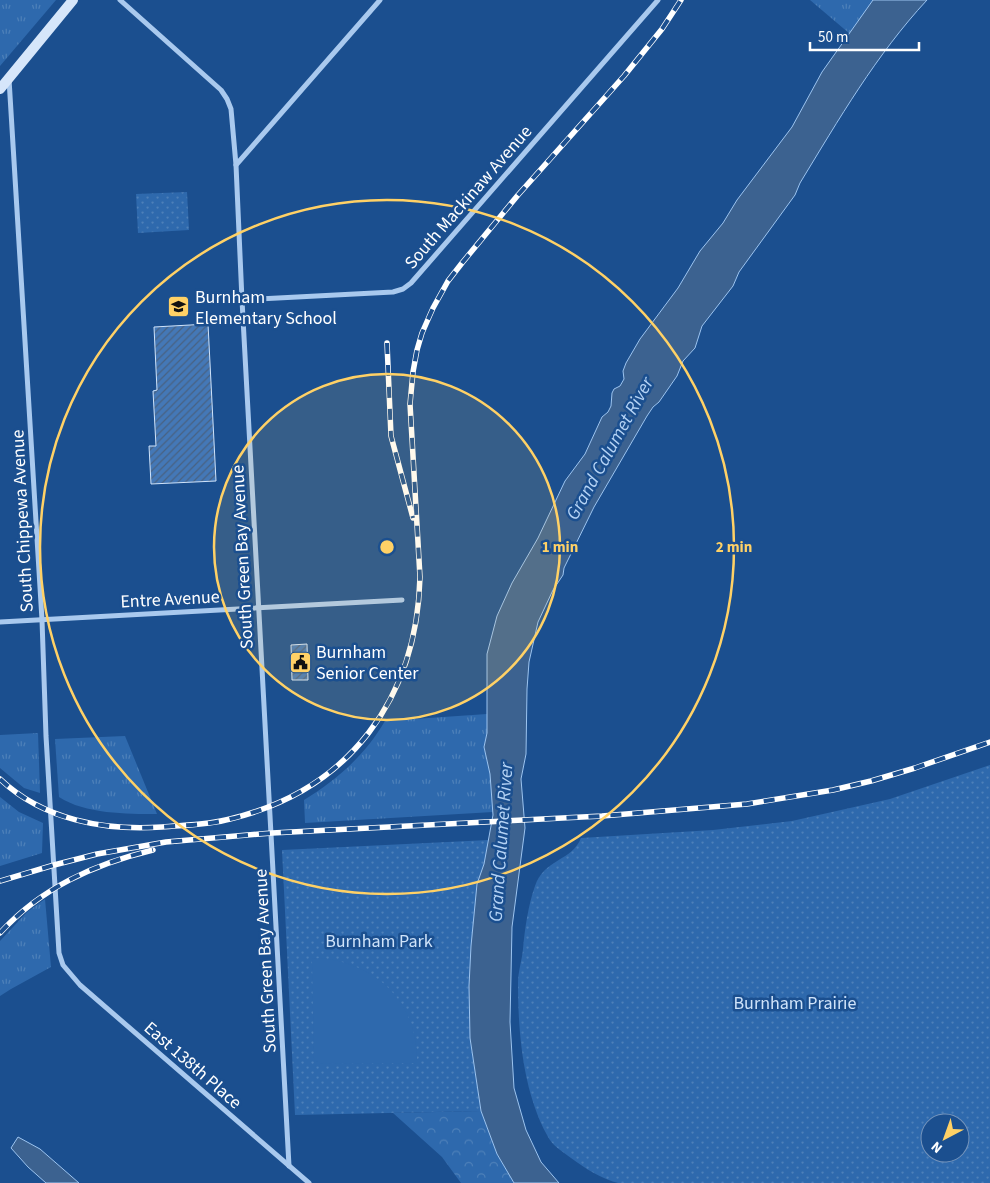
<svg xmlns="http://www.w3.org/2000/svg" width="990" height="1183" font-family="'Source Sans 3',sans-serif">
	<style>
		.grass { fill: url(#grass-tufts) }
		.forest { fill: url(#forest-crowns) }
		.park { fill: url(#park-dots); fill-rule: evenodd }
		.pitch { fill: #2e69ad }
		.water { fill: #3c6290; stroke: #9cc4f0 }
		.building { fill: url(#building-hatch); stroke: #cfe3fa }
		.lines { fill: none; stroke-linecap: round; stroke-linejoin: round }
		.minor { stroke: #a9c9ee; stroke-width: 5 }
		.secondary { stroke: #d6e6fa; stroke-width: 10 }
		.rail-casing { stroke: #fff; stroke-width: 5.5 }
		.rail { stroke: #1b4f8f; stroke-width: 4; stroke-dasharray: 11; stroke-linecap: butt }
		.ring { fill: none; stroke: #ffd166; stroke-width: 2.5 }
		.labels { text-anchor: middle; stroke-width: 5; stroke-linejoin: round; paint-order: stroke }
		.street-label { font-size: 18px; fill: #fff; stroke: #1b4f8f }
		.poi-label { font-size: 18px; fill: #fff; stroke: #1b4f8f; text-anchor: start }
		.park-label { font-size: 18px; fill: #cfe3fa; stroke: #1b4f8f }
		.water-label { font-size: 19px; font-style: italic; fill: #b5d3f5; stroke: #1b4f8f }
		.centre { fill: #ffd166; stroke: #1b4f8f; stroke-width: 2.5 }
		.ring-label { font-size: 15px; text-anchor: middle; font-weight: bold; fill: #ffd166; stroke: #1b4f8f; stroke-width: 5; stroke-linejoin: round; paint-order: stroke }
	</style>
	<defs>
		<pattern id="grass-tufts" width="24" height="20" patternUnits="userSpaceOnUse" patternTransform="scale(1.25)"><rect width="24" height="20" fill="#2e69ad"/><path d="M3 7l-1-3M5 7V3M7 7l1-3M15 17l-1-3M17 17v-4M19 17l1-3" fill="none" stroke="#4d80b9"/></pattern>
		<pattern id="forest-crowns" width="20" height="18" patternUnits="userSpaceOnUse" patternTransform="scale(1.25)"><rect width="20" height="18" fill="#2e69ad"/><path d="M2 6a3 3 0 1 1 6 0M12 15a3 3 0 1 1 6 0" fill="none" stroke="#4d80b9"/></pattern>
		<pattern id="park-dots" width="8" height="8" patternUnits="userSpaceOnUse" patternTransform="scale(1.25)"><rect width="8" height="8" fill="#2e69ad"/><path d="M2 2h.1M6 6h.1" fill="none" stroke="#4d80b9" stroke-width="1.8" stroke-linecap="round"/></pattern>
		<pattern id="building-hatch" width="6" height="6" patternUnits="userSpaceOnUse" patternTransform="scale(1.25)"><rect width="6" height="6" fill="#4478b7"/><path d="M-1 1l2-2M0 6l6-6M5 7l2-2" fill="none" stroke="#486282"/></pattern>
	</defs>
	<rect width="100%" height="100%" fill="#1b4f8f"/>
	<g class="grass">
		<polygon points="0,0 56,0 0,66"/>
		<polygon points="810,0 873,0 850,34"/>
		<path d="M487 714V733L484 747 490 774 493 812 305 823 304 800C337 780 365 755 385 721Z"/>
		<polygon points="38,733 40,793 24,788 0,768 0,735"/>
		<path d="M125 736 157 814C127 814 85 814 59 797L55 739Z"/>
		<polygon points="0,797 19,812 43,823 42,853 0,866"/>
		<polygon points="45,899 51,967 11,989 0,996 0,941 27,912"/>
	</g>
	<polygon class="forest" points="481,1111 497,1154 514,1183 461,1183 442,1157 393,1113"/>
	<g class="park">
		<polygon points="187,192 189,230 138,233 136,194"/>
		<path d="M990 765V1183H618C600 1178 586 1169 571 1158 562 1151 552 1146 547 1135 523 1091 518 1033 518 983 518 972 522 960 523 949 525 928 528 906 535 886 544 859 572 861 581 838L713 830 792 821 890 799ZM930 1123H960V1153H930Z"/>
		<polygon points="489,840 484,864 477,884 471,946 469,986 470,1039 481,1111 295,1115 282,850"/>
	</g>
	<path class="pitch" d="M322 958C379 965 418 1004 417 1063L320 1064 314 1059 312 959Z"/>
	<g class="water">
		<path d="M873 0H927C876 55 839 119 800 183L795 195 739 272 733 286 702 326 695 348 683 361 677 376 659 402 653 407 647 416 594 507 564 568 563 575 553 590 538 622 529 662 527 689 526 754 521 779 525 828 512 927 510 1022 514 1088 526 1130 541 1162 559 1183H514L497 1154 481 1111 470 1038 469 986 471 946 477 884 484 864 493 815 490 774 484 747 487 733V654L497 616 512 583 538 538 565 481 585 454 602 417 608 412 611 406 612 393 614 389 620 386 624 379 623 371 626 363 640 339 678 288 700 251 723 223 737 200 792 127 822 72Z"/>
		<polygon points="18,1137 40,1149 79,1183 46,1183 28,1167 11,1148"/>
	</g>
	<g class="building">
		<polygon points="208,324 216,481 151,484 149,446 156,446 153,391 157,390 154,327"/>
		<polygon points="307,644 308,680 292,680 291,645"/>
	</g>
	<g class="lines">
		<g class="minor">
			<polyline points="120,0 221,90 227,99 231,109 236,165 242,300 289,1166"/>
			<polyline points="9,79 42,620 46,736 59,953 63,965 80,985 309,1183"/>
			<polyline points="236,165 380,0"/>
			<polyline points="242,300 393,292 403,289 411,283 658,0"/>
			<polyline points="0,622 402,600"/>
		</g>
		<polyline class="secondary" points="0,89 73,0"/>
		<defs>
			<g id="rail">
				<polyline points="387,343 391,436 413,518"/>
				<path d="M0 779C43 820 105 831 162 827 185 825 208 825 230 819 350 790 417 698 420 577L410 404 413 372 417 350 422 333 433 308 448 281 462 263 518 195 624 76 662 29 681 0"/>
				<polyline points="0,881 54,865 97,854 166,842 272,833 602,816 747,804 833,790 871,781 915,768 990,742"/>
				<path d="M0 933C41 888 94 864 153 850"/>
			</g>
		</defs>
		<use href="#rail" class="rail-casing"/>
		<use href="#rail" class="rail"/>
	</g>
	<circle cx="387" cy="547" r="173" fill="#ffd166" fill-opacity=".12"/>
	<g class="ring">
		<circle cx="387" cy="547" r="173"/>
		<circle cx="387" cy="547" r="347"/>
	</g>
	<defs>
		<symbol id="school-square" viewBox="-11 -11 22 22"><rect x="-9" y="-9" width="18" height="18" rx="4" fill="#ffd166" stroke="#1b4f8f"/><path d="M0-5L7-2L0 1L-7-2ZM-4 1L0 2.5L4 1V4Q0 6-4 4Z" fill="#111"/></symbol>
		<symbol id="civic-square" viewBox="-11 -11 22 22"><rect x="-9" y="-9" width="18" height="18" rx="4" fill="#ffd166" stroke="#1b4f8f"/><path d="M-.6-6.5H3V-4.5H.6V-3L4-1V1h2V6H-6V1h2V-1L-.6-3ZM-1.2 2.5V6h2.4V2.5Z" fill="#111"/></symbol>
	</defs>
	<g fill-rule="evenodd">
		<use href="#school-square" x="166" y="294" width="25" height="25"/>
		<use href="#civic-square" x="288" y="650" width="25" height="25"/>
	</g>
	<g class="labels">
		<g class="street-label">
			<text transform="translate(468 197) rotate(-49)" y="6">South Mackinaw Avenue</text>
			<text transform="translate(22 521) rotate(-93)" y="6">South Chippewa Avenue</text>
			<text transform="translate(242 557) rotate(-93)" y="6">South Green Bay Avenue</text>
			<text transform="translate(170 599) rotate(-3)" y="6">Entre Avenue</text>
			<text transform="translate(265 961) rotate(-93)" y="6">South Green Bay Avenue</text>
			<text transform="translate(193 1065) rotate(41)" y="6">East 138th Place</text>
		</g>
		<g class="poi-label">
			<text x="195" y="303">Burnham<tspan x="195" dy="21">Elementary School</tspan></text>
			<text x="316" y="658">Burnham<tspan x="316" dy="21">Senior Center</tspan></text>
		</g>
		<g class="park-label">
			<text x="379" y="947">Burnham Park</text>
			<text x="795" y="1009">Burnham Prairie</text>
		</g>
		<g class="water-label">
			<text transform="translate(609 448) rotate(-61)" y="7">Grand Calumet River</text>
			<text transform="translate(500 842) rotate(-86)" y="7">Grand Calumet River</text>
		</g>
	</g>
	<circle cx="387" cy="547" r="8" class="centre"/>
	<g class="ring-label">
		<text x="560" y="552">1 min</text>
		<text x="734" y="552">2 min</text>
	</g>
	<g transform="translate(945 1138) rotate(221)"><circle r="24" fill="#1b4f8f" stroke="#7695bc"/>
	<path d="M0-4L9 19L0 12L-9 19Z" fill="#ffd166"/>
	<text y="-8" font-size="14" font-weight="bold" text-anchor="middle" fill="#ffffff">N</text>
	</g>
	<path d="M810 42v8h109v-8" fill="none" stroke="#ffffff" stroke-width="2.5"/>
	<text x="818" y="42" font-size="15" fill="#ffffff" stroke="#1b4f8f" stroke-width="4" paint-order="stroke">50 m</text>
</svg>
